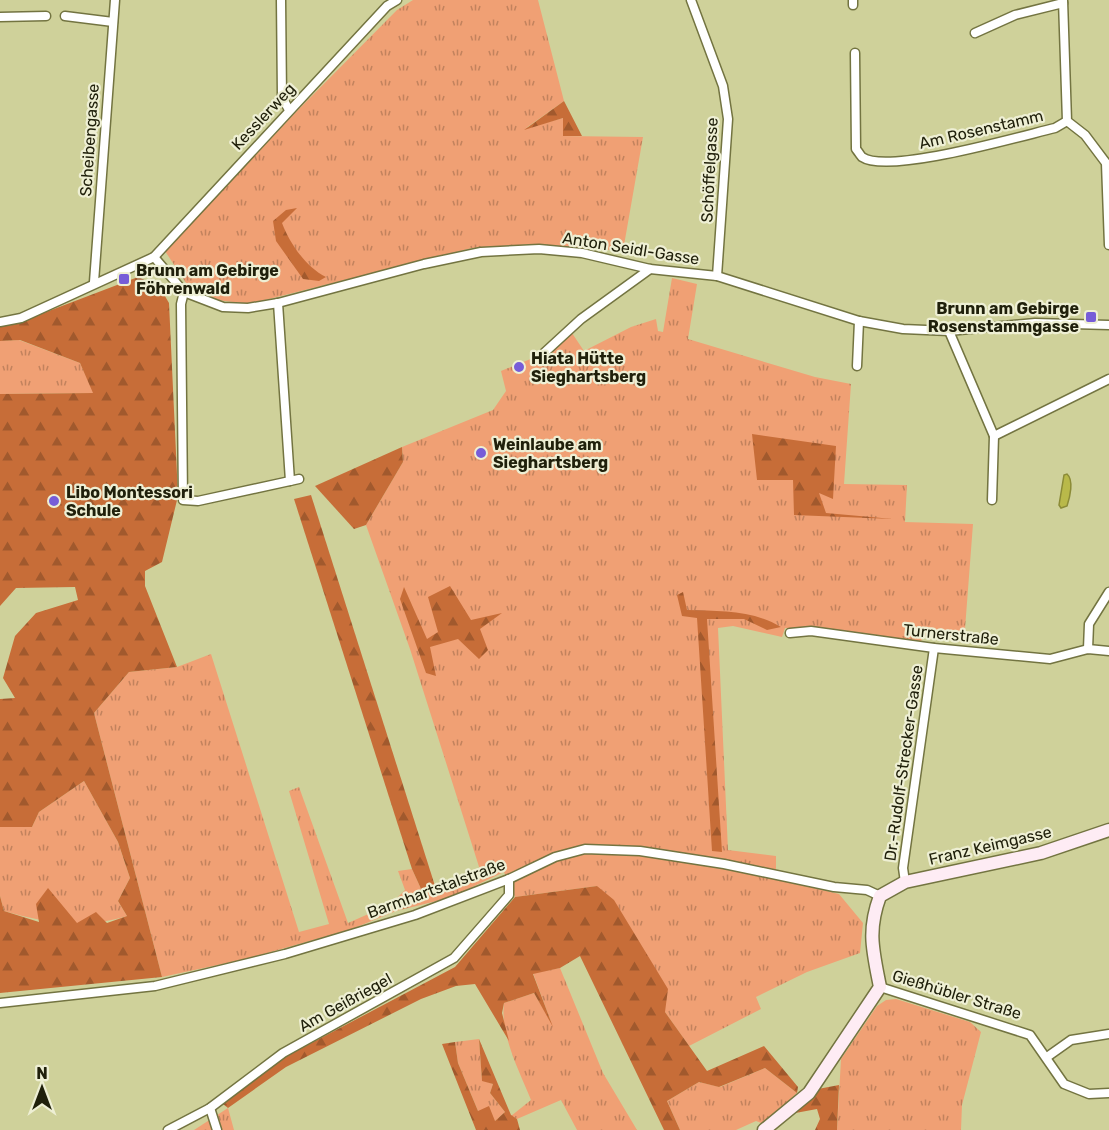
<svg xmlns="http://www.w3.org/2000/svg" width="1109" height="1130" font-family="Rubik,sans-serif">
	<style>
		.grass { fill: url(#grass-tufts) }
		.forest { fill: url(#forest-firs) }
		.water { fill: #b9b94a; stroke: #8b8b37; stroke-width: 1.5 }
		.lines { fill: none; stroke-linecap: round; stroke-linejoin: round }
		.minor-casing { stroke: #737441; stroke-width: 11 }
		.secondary-casing { stroke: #737441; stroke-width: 15 }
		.minor { stroke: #fff; stroke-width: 8 }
		.secondary { stroke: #feecf4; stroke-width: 12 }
		.poi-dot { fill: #775dd8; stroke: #eeefd4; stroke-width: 2 }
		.labels { text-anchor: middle; stroke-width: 4.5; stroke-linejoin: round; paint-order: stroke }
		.street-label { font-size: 16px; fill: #20200b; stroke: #eeefd4 }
		.poi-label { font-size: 16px; font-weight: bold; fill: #20200b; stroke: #eeefd4; text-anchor: start }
	</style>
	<defs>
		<pattern id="grass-tufts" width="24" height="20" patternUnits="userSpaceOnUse" patternTransform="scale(1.5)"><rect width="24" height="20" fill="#f0a074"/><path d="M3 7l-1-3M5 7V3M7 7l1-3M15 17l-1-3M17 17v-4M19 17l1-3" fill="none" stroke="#c2825d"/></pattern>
		<pattern id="forest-firs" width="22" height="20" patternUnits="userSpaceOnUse" patternTransform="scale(1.5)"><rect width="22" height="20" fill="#c76d38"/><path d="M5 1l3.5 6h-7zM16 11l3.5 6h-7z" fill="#a1592d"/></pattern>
	</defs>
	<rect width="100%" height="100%" fill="#cfd19a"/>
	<g class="grass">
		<polygon points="413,0 538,0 564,101 526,128 563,118 564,136 643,137 623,251 534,244 472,248 249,304 217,300 186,283 165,251 296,112 397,10"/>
		<polygon points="672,278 697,284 688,339 815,377 851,384 844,484 907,485 905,522 973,524 964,642 922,636 921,644 785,628 782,637 733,626 718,628 728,850 776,856 776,879 839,894 863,923 860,953 807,972 756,997 761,1009 689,1046 665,1012 597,886 515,897 504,872 449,898 396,911 352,929 250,958 162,977 94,713 129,672 177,667 211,654 299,932 329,924 289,791 299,787 348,923 391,904 405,890 398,871 412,869 422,891 436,889 481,873 410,649 366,525 403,462 402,447 493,410 506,391 501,371 533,358 572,333 584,351 631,327 656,319 658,331 663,332"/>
		<polygon points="19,340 80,363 94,393 0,394 0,341"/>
		<path d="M84 781 118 842 130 878 118 901 127 916C87 929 44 923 4 911L0 896V827H32L39 812Z"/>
		<path d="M560 968 603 1073 637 1130H577L561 1100 517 1119 511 1116 531 1100C519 1070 500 1035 504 1003L534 993 551 1022 533 973Z"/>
		<polygon points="896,999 970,1022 981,1032 962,1105 961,1130 837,1130 841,1059 877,1006 886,1000"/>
		<polygon points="479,1039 482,1080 493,1084 490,1093 505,1112 494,1122 478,1111 458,1063 455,1042"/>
		<polygon points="765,1068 797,1093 764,1124 756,1121 736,1130 680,1130 667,1101 699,1082 720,1087"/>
		<polygon points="228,1108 234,1130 194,1130"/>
	</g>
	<g class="forest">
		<polygon points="564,101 582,136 563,136 563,118 524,130"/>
		<path d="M297 208 282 223C290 244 306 267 326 277L319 281 303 279 276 241 273 221 286 210Z"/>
		<polygon points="138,277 159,286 169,303 178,496 162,562 145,571 145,586 177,667 129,672 94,713 162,977 0,993 0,896 4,911 39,922 36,904 48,888 77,923 96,912 107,923 127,916 118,901 130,878 118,842 84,781 39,812 32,827 0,827 0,699 15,698 3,678 15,636 36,613 78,600 75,587 16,588 0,606 0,394 93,393 80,363 20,340 0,341 0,326 12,325"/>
		<polygon points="752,434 836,446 833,499 819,493 826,513 893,519 794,515 793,480 757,480"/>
		<polygon points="402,447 403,462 366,525 354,529 315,486"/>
		<polygon points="311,495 436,889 422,891 412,869 294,499"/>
		<polygon points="450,586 471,620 502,613 480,629 488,650 479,659 458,639 430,647 436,676 426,673 400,599 404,587 427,639 438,632 428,597"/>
		<path d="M683 592 687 610C720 611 753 610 781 627L767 630 744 619H707L722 852 712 851 697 618 682 616 677 595Z"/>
		<polygon points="597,886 614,900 668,989 665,1012 707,1071 764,1046 798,1087 797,1093 765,1068 719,1087 699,1082 667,1101 680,1130 664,1130 580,956 560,968 533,974 553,1027 534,993 504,1003 502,1013 509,1041 475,984 456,986 421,999 286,1067 228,1108 223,1104 287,1056 455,967 515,897"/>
		<polygon points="479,1039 511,1115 517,1119 520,1130 476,1130 442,1044 455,1042 458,1063 478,1111 489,1106 495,1121 505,1112 490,1093 493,1084 482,1081"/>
		<polygon points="839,1085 837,1130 815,1130 820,1119 817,1109 790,1114 818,1089"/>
	</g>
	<path class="water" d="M1067 474C1074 480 1070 497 1067 506L1061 508 1059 505 1064 475Z"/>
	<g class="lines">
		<defs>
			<g id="minor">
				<polyline points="281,0 282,97 289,110"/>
				<polyline points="691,0 723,86 728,119 717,276"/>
				<polyline points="1063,0 1067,121 1085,135 1106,163 1109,245"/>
				<polyline points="853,5 853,0"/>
				<polyline points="65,16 113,22"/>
				<polyline points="0,17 46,16"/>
				<polyline points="975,33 1015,15 1063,3"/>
				<path d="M855 53 856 149C857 150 861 156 862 157 888 175 1021 136 1055 128L1067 121"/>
				<polyline points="154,257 184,292 223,307 248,308 278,303 424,264 481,252 539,249 582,253 650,269 717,276 859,321 903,329 949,331 1035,323 1109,325"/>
				<polyline points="94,282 115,0"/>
				<polyline points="184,292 181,304 183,500 198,501 299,479"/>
				<polyline points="278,303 290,481"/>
				<polyline points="0,322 21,318 154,257 387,6 397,0"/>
				<polyline points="949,331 994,436 1109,379"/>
				<polyline points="544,353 581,319 650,269"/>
				<polyline points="857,366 859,321"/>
				<polyline points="992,500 994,436"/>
				<polyline points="790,633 811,631 934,648 1050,659 1088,649 1109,651"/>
				<polyline points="1088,649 1089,624 1109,592"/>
				<polyline points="905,882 903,868 934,648"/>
				<polyline points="880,987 1030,1035 1064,1084 1089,1094 1109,1093"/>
				<polyline points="0,1003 155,986 285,954 415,915 509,879 555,857 585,849 640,851 724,864 834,887 867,890 880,896"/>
				<polyline points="1047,1057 1071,1040 1109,1034"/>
				<polyline points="210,1108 217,1130"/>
				<polyline points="168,1130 210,1108 283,1053 454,958 509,895 509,879"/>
			</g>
			<path id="secondary" d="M764 1130 809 1093 880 987C873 951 867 931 880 896L905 882 1041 853 1109 830"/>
		</defs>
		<use href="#minor" class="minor-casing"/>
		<use href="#secondary" class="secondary-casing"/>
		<use href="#minor" class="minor"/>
		<use href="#secondary" class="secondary"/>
	</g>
	<g class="poi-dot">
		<rect x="118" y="273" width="12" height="12" rx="3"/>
		<rect x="1085" y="311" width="12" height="12" rx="3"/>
		<circle cx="519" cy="367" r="6"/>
		<circle cx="481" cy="453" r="6"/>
		<circle cx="54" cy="501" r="6"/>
	</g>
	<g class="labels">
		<g class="street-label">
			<text transform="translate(263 116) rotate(-47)" y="6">Kesslerweg</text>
			<text transform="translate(981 129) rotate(-13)" y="6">Am Rosenstamm</text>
			<text transform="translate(89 140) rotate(-86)" y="6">Scheibengasse</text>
			<text transform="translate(709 170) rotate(-87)" y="6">Schöffelgasse</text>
			<text transform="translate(631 248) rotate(9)" y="6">Anton Seidl-Gasse</text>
			<text transform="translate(951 634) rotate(6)" y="6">Turnerstraße</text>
			<text transform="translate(903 763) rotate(-82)" y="6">Dr.-Rudolf-Strecker-Gasse</text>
			<text transform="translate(990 845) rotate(-13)" y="6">Franz Keimgasse</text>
			<text transform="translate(436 888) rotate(-20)" y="6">Barmhartstalstraße</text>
			<text transform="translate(957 994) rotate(17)" y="6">Gießhübler Straße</text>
			<text transform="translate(345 1002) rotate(-29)" y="6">Am Geißriegel</text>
		</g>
		<g class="poi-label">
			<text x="136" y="276">Brunn am Gebirge<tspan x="136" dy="18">Föhrenwald</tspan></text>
			<text x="1079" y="314" text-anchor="end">Brunn am Gebirge<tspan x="1079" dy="18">Rosenstammgasse</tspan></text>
			<text x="531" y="364">Hiata Hütte<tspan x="531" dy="18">Sieghartsberg</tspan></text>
			<text x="493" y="450">Weinlaube am<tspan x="493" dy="18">Sieghartsberg</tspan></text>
			<text x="66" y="498">Libo Montessori<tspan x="66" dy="18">Schule</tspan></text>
		</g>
	</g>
	<g transform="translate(42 1088)" stroke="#eeefd4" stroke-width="4.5" paint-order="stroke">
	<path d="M0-4.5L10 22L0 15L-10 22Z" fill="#20200b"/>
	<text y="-9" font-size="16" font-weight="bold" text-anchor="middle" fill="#20200b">N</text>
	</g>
</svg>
